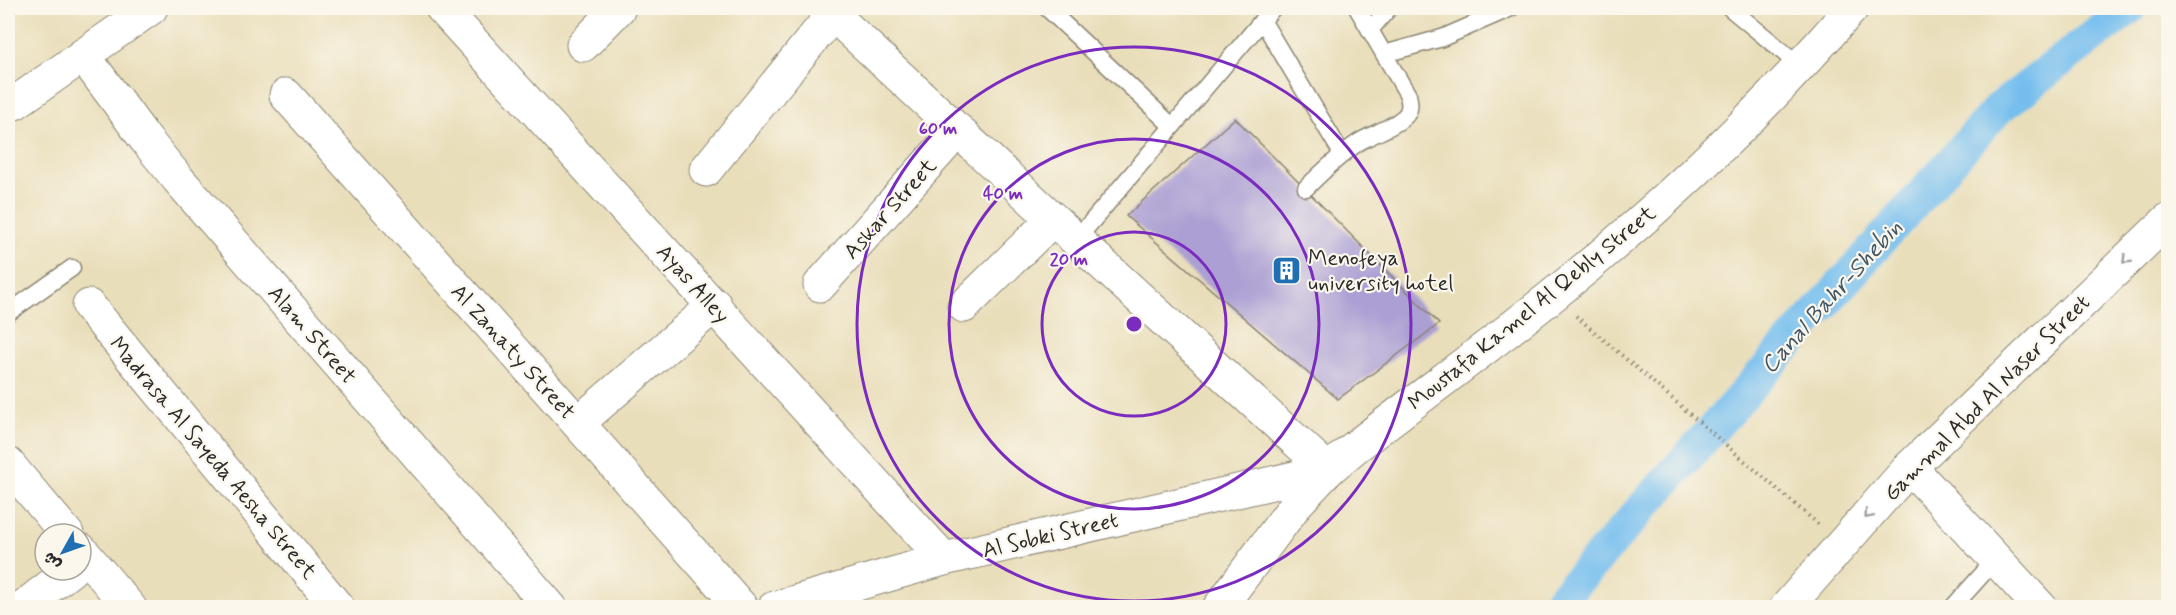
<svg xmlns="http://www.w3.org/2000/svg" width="2176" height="615" font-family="Mynerve,'Playpen Sans Arabic',sans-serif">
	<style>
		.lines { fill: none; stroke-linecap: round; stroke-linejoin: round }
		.canal { stroke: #75beee; stroke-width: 33 }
		.building { fill: #ab9fd3 }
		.service-casing { stroke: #8a8472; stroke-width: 19 }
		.minor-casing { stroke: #8a8472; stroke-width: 35 }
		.tertiary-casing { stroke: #8a8472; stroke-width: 35 }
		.secondary-casing { stroke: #8a8472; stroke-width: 35 }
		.primary-casing { stroke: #8a8472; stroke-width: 35 }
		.path { stroke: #8a8472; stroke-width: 4; stroke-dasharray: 1.5 4.5; stroke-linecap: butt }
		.service { stroke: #fff; stroke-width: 16 }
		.minor { stroke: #fff; stroke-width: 33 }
		.tertiary { stroke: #fff; stroke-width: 33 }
		.secondary { stroke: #fff; stroke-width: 33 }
		.primary { stroke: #fff; stroke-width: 33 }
		.oneway { stroke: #a0a0a0 }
		.ring { fill: none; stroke: #7b2cbf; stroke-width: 3 }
		.labels { text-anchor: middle; stroke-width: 4.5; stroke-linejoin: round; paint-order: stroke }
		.street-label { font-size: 22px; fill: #2b2b2b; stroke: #fbf7ec }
		.poi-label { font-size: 22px; fill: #2b2b2b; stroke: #fbf7ec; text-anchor: start }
		.water-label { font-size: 24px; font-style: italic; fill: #415766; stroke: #fbf7ec }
		.centre { fill: #7b2cbf; stroke: #fbf7ec; stroke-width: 3 }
		.ring-label { font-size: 18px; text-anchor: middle; font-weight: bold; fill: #7b2cbf; stroke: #fbf7ec; stroke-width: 4.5; stroke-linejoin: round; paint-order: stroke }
	</style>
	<rect width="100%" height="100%" fill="#fbf7ec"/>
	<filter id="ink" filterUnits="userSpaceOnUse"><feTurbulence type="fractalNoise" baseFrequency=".0167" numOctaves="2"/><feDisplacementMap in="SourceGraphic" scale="12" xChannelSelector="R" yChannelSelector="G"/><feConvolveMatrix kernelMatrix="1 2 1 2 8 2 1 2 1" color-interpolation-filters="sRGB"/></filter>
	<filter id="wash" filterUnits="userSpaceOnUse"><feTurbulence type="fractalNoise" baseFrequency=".008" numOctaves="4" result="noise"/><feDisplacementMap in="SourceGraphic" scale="24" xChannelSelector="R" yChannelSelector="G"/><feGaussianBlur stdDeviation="1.35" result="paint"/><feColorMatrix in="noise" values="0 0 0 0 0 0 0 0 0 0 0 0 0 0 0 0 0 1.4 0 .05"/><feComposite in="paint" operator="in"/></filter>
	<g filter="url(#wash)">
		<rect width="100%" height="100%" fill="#e9deba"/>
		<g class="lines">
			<polyline class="canal" points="1553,608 1998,109 2130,8"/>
		</g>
		<g id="blocks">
			<polygon class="building" points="1235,118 1439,324 1338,399 1126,216"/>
		</g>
	</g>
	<g filter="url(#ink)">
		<use href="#blocks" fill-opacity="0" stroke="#8a8472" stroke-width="1.5"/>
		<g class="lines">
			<defs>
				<g id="service">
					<polyline points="1047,8 1172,126"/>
					<polyline points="1730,8 1800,66"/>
					<polyline points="1262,20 1342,154"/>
					<polyline points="1370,30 1389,8"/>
					<polyline points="1384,54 1442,38 1511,8"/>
					<path d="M1306 188C1323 171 1340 155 1359 142 1372 134 1394 127 1404 117 1411 111 1410 103 1408 95L1357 8"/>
					<polyline points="1076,240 1273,8"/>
					<polyline points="8,313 72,268"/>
					<polyline points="1952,608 1996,559"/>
				</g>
				<g id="minor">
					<polyline points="442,8 944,559"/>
					<polyline points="583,45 619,8"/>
					<polyline points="83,55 146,140 178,179 551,608"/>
					<polyline points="286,95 742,608"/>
					<polyline points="15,103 151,8"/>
					<polyline points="706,170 833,14"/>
					<polyline points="820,285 958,130"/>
					<polyline points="89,306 338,608"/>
					<polyline points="964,306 1053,219"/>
					<polyline points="578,423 715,305"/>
					<polyline points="8,464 67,534"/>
					<polyline points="1910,467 2041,608"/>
					<polyline points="81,550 130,608"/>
					<polyline points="22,608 71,570"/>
					<polyline points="774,608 944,559 1328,470"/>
				</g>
				<polyline id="tertiary" points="826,8 1053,219 1328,470"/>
				<path id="secondary" d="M1219 608 1297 503 1328 470 1354 448C1420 397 1487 348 1552 296 1660 209 1762 112 1852 8"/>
				<polyline id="primary" points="1786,608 1910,467 2168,220"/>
			</defs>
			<use href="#service" class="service-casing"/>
			<use href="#minor" class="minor-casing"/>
			<use href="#tertiary" class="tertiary-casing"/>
			<use href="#secondary" class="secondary-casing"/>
			<use href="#primary" class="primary-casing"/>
			<polyline class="path" points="1576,316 1818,524"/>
			<use href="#service" class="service"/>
			<use href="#minor" class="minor"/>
			<use href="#tertiary" class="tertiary"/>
			<use href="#secondary" class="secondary"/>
			<use href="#primary" class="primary"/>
		</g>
		<defs><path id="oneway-chevron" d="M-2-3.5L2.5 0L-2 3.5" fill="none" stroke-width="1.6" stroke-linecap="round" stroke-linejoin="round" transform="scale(1.5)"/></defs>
		<g class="oneway">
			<use href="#oneway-chevron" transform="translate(2126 260) rotate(136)"/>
			<use href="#oneway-chevron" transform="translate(1868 515) rotate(131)"/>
		</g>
	</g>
	<g class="ring">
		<circle cx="1134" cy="324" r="92"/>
		<circle cx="1134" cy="324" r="185"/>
		<circle cx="1134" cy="324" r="277"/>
	</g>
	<defs>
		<symbol id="building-square" viewBox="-11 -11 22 22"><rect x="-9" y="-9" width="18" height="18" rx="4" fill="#1f6fb2" stroke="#fbf7ec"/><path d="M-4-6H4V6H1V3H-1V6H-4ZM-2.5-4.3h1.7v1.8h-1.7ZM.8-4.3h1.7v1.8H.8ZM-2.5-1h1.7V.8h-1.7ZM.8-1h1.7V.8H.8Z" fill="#fff"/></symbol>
	</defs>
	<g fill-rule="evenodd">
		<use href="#building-square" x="1270" y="254" width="33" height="33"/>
	</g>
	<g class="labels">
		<g class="street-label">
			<text transform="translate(889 208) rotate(-48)" y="8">Askar Street</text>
			<text transform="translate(694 283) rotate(48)" y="8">Ayas Alley</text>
			<text transform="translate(1531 307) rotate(-39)" y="8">Moustafa Kamel Al Qebly Street</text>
			<text transform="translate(313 334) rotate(49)" y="8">Alam Street</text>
			<text transform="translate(514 351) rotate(48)" y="8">Al Zanaty Street</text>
			<text transform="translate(1986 397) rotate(-45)" y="8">Gammal Abd Al Naser Street</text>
			<text transform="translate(214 457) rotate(50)" y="8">Madrasa Al Sayeda Aesha Street</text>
			<text transform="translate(1050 534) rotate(-13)" y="8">Al Sobki Street</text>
		</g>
		<g class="poi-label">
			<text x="1308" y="265">Menofeya<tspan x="1308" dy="25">university hotel</tspan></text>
		</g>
		<g class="water-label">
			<text transform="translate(1831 296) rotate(-48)" y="8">Canal Bahr-Shebin</text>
		</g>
	</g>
	<circle cx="1134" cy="324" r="9" class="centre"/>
	<g class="ring-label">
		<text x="938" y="134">60 m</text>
		<text x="1003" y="199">40 m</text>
		<text x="1069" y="265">20 m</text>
	</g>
	<rect width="2176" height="615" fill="none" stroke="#fbf7ec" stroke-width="30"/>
	<g transform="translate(63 552) rotate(230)"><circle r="28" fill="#fbf7ec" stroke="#a8a59f" stroke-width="1.5"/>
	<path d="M0-4.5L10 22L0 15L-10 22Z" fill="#1f6fb2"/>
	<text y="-9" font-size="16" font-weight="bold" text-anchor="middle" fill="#2b2b2b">ش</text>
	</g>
</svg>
